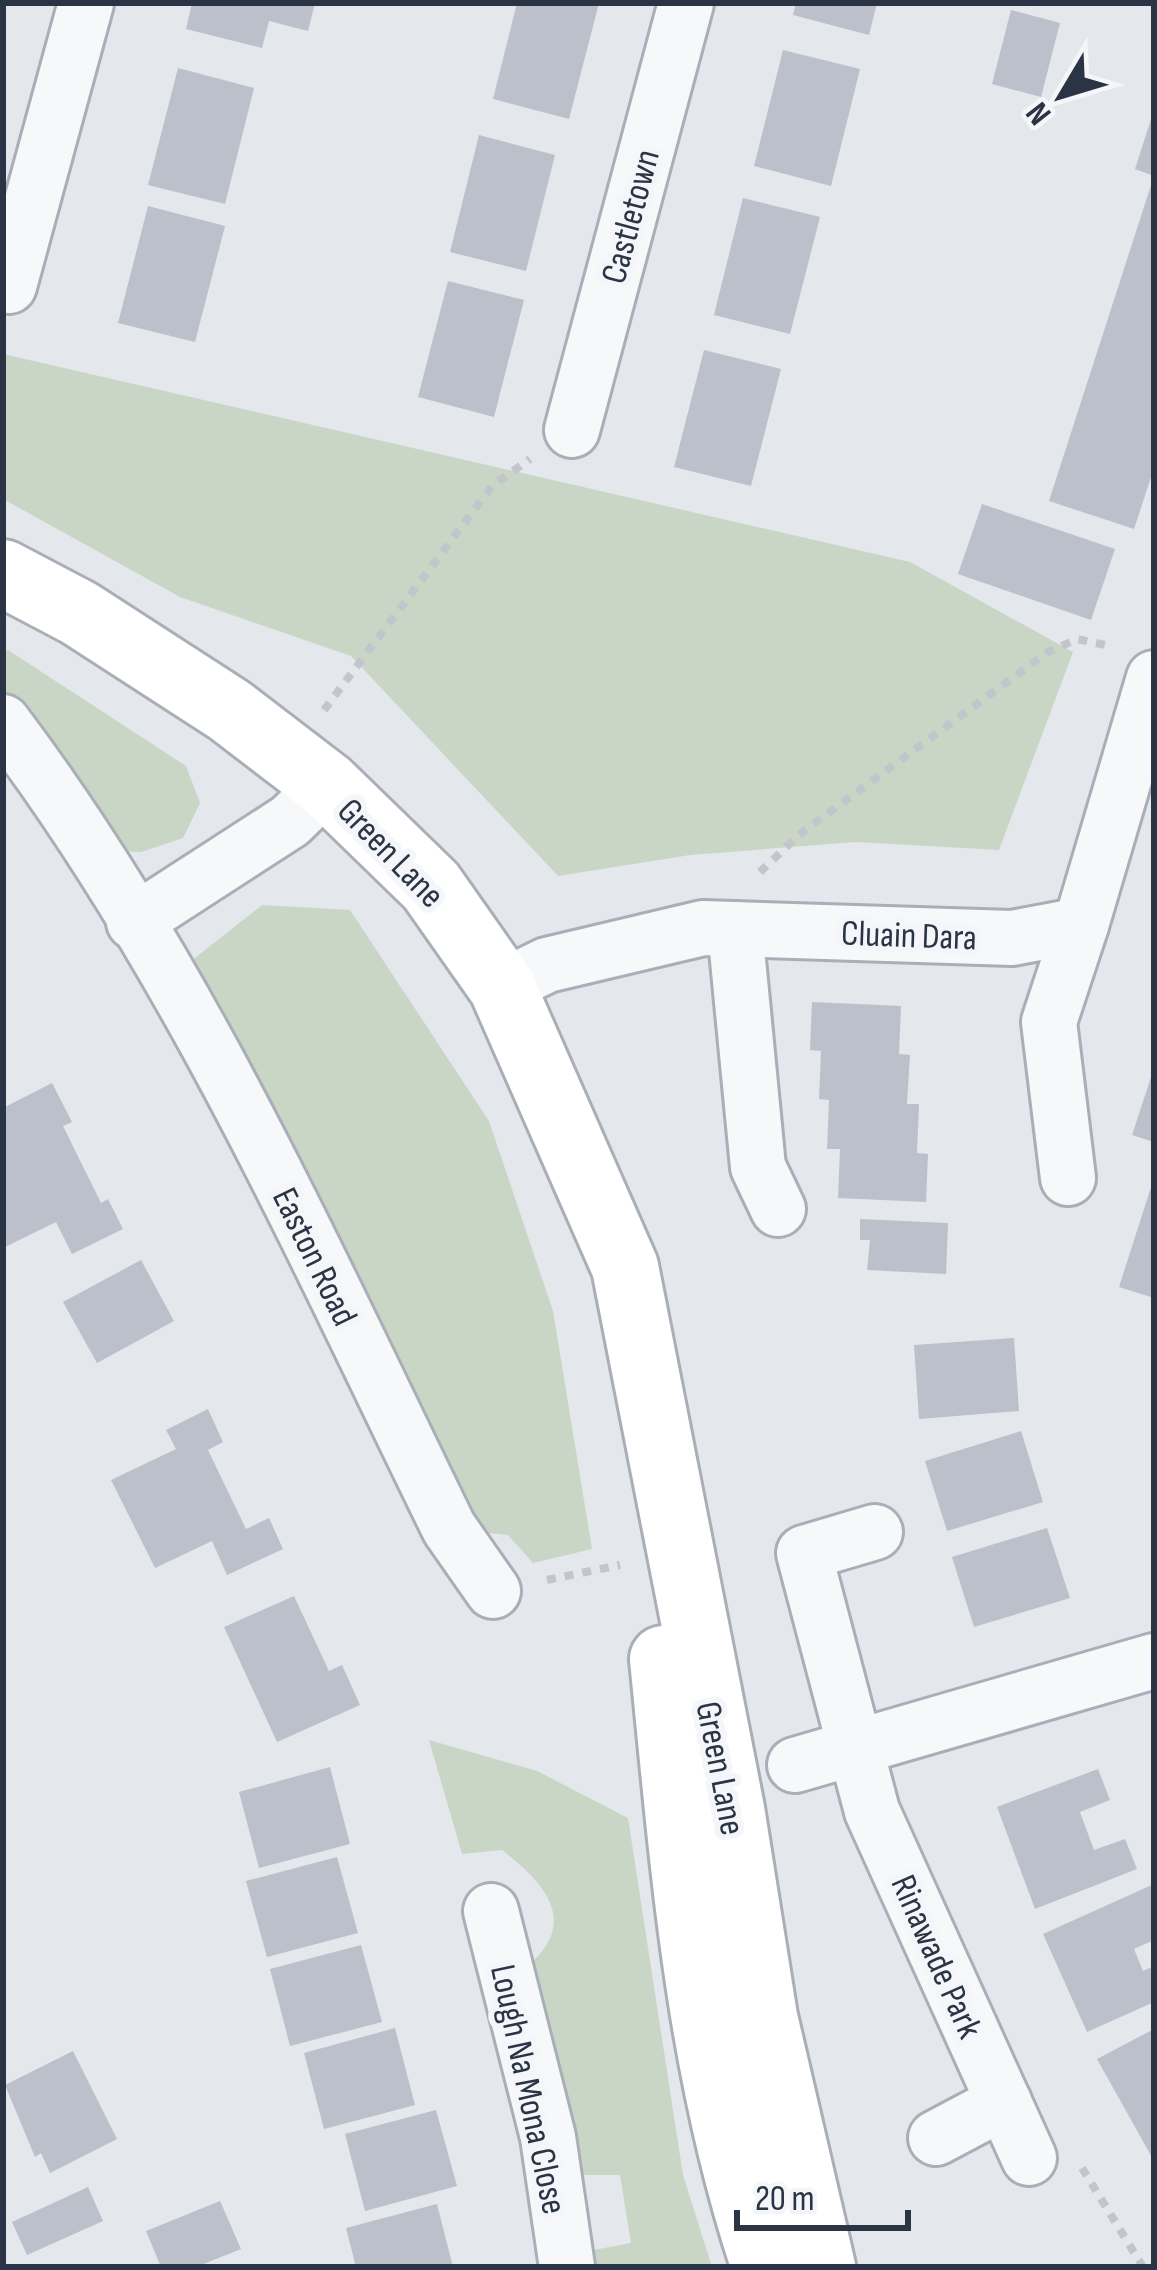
<svg xmlns="http://www.w3.org/2000/svg" width="1157" height="2270" font-family="'Sofia Sans Condensed',sans-serif">
	<style>
		.green { fill: #c9d6c5 }
		.building { fill: #bbc0ca }
		.lines { fill: none; stroke-linecap: round; stroke-linejoin: round }
		.street-casing { stroke: #a9aeb7; stroke-width: 60 }
		.secondary-casing { stroke: #a9aeb7; stroke-width: 72 }
		.path { stroke: #c2c5cb; stroke-width: 8; stroke-dasharray: 9 9; stroke-linecap: butt }
		.street { stroke: #f7f8fa; stroke-width: 54 }
		.secondary { stroke: #fff; stroke-width: 66 }
		.labels { text-anchor: middle; stroke-width: 12; stroke-linejoin: round; paint-order: stroke }
		.street-label { font-size: 36px; fill: #2b3445; stroke: #f4f6f9 }
	</style>
	<rect width="100%" height="100%" fill="#e4e7ec"/>
	<g class="green">
		<polygon points="3,354 910,562 1073,652 999,850 856,842 690,855 558,876 351,656 180,597 3,499"/>
		<polygon points="8,650 186,766 200,803 183,838 141,852 114,851 3,690 3,651"/>
		<polygon points="262,905 350,910 489,1121 553,1311 592,1549 533,1563 508,1535 479,1532 186,965"/>
		<path d="M429 1740 537 1771 628 1818 683 2175 712 2267H589L588 2251 631 2243 620 2175H578L530 1964C580 1920 542 1881 502 1850L462 1854Z"/>
	</g>
	<g class="building">
		<polygon points="192,3 315,3 308,31 269,21 262,48 186,29"/>
		<polygon points="517,3 599,3 569,119 493,99"/>
		<polygon points="796,3 877,3 869,35 793,15"/>
		<polygon points="1011,10 1060,23 1041,97 992,84"/>
		<polygon points="783,50 860,69 831,186 754,166"/>
		<polygon points="178,68 254,88 225,204 148,185"/>
		<polygon points="1153,113 1154,113 1154,176 1135,169"/>
		<polygon points="479,135 555,155 526,271 450,252"/>
		<polygon points="1153,179 1154,468 1134,529 1049,501"/>
		<polygon points="743,198 820,217 790,334 714,315"/>
		<polygon points="148,206 225,226 195,342 118,323"/>
		<polygon points="448,281 524,300 494,417 418,397"/>
		<polygon points="704,350 781,369 751,486 674,467"/>
		<polygon points="982,504 1115,549 1091,620 958,574"/>
		<polygon points="812,1002 901,1006 899,1054 910,1055 907,1104 919,1104 917,1153 928,1154 926,1202 838,1198 840,1149 827,1149 829,1100 819,1099 821,1051 810,1050"/>
		<polygon points="1153,1071 1154,1071 1154,1142 1132,1135"/>
		<polygon points="52,1083 72,1122 63,1126 101,1203 108,1199 123,1229 72,1254 56,1222 3,1248 3,1108"/>
		<polygon points="1153,1181 1154,1181 1154,1298 1119,1287"/>
		<polygon points="860,1219 948,1223 946,1274 867,1270 870,1240 860,1240"/>
		<polygon points="141,1260 174,1321 97,1363 63,1302"/>
		<polygon points="1014,1338 1019,1411 919,1419 914,1345"/>
		<polygon points="208,1409 223,1442 208,1450 246,1529 269,1518 283,1549 227,1575 212,1541 155,1568 111,1480 176,1449 166,1430"/>
		<polygon points="1021,1431 1043,1502 947,1531 925,1461"/>
		<polygon points="1047,1528 1070,1598 974,1627 952,1557"/>
		<polygon points="294,1596 329,1671 342,1665 360,1705 277,1742 224,1627"/>
		<polygon points="330,1767 350,1844 259,1868 239,1792"/>
		<polygon points="1098,1769 1110,1800 1080,1812 1094,1850 1125,1839 1137,1869 1035,1909 997,1807"/>
		<polygon points="337,1857 358,1933 267,1957 246,1881"/>
		<polygon points="1154,1884 1154,1940 1134,1949 1143,1971 1154,1966 1154,2002 1087,2032 1043,1934"/>
		<polygon points="361,1945 382,2022 290,2046 270,1969"/>
		<polygon points="395,2028 415,2105 324,2129 304,2053"/>
		<polygon points="1154,2029 1154,2161 1097,2059"/>
		<polygon points="73,2051 117,2139 50,2173 41,2153 35,2157 5,2085"/>
		<polygon points="436,2110 457,2186 365,2211 345,2134"/>
		<polygon points="88,2187 103,2221 27,2255 12,2222"/>
		<polygon points="220,2201 241,2249 196,2267 161,2267 146,2231"/>
		<polygon points="437,2204 453,2267 356,2267 346,2228"/>
	</g>
	<g class="lines">
		<defs>
			<g id="street">
				<polyline points="9,286 86,3"/>
				<polyline points="572,430 686,3"/>
				<path d="M3 722C188 967 315 1254 449 1528L493 1591"/>
				<polyline points="134,922 290,821 327,785"/>
				<polyline points="1081,925 1154,678"/>
				<polyline points="735,929 758,1167 778,1209"/>
				<polyline points="502,987 547,965 703,928 1012,938 1081,925 1049,1022 1068,1178"/>
				<polyline points="875,1532 804,1553 872,1811 1029,2158"/>
				<polyline points="795,1765 1154,1661"/>
				<polyline points="491,1911 548,2137 567,2267"/>
				<polyline points="936,2138 1004,2102"/>
			</g>
			<g id="secondary">
				<polyline points="3,573 79,613 229,710 327,785 431,886 502,987 625,1267 731,1809 764,2017 822,2267"/>
				<path d="M663 1659C684 1867 698 2068 765 2267"/>
			</g>
		</defs>
		<use href="#street" class="street-casing"/>
		<use href="#secondary" class="secondary-casing"/>
		<g class="path">
			<polyline points="324,710 492,486 530,459"/>
			<polyline points="760,872 801,833 1048,652 1077,639 1110,646"/>
			<polyline points="547,1580 620,1565"/>
			<polyline points="1082,2168 1143,2267"/>
		</g>
		<use href="#street" class="street"/>
		<use href="#secondary" class="secondary"/>
	</g>
	<g class="labels">
		<g class="street-label">
			<text transform="translate(629 216) rotate(-75)" y="13">Castletown</text>
			<text transform="translate(392 852) rotate(46)" y="13">Green Lane</text>
			<text transform="translate(909 934) rotate(2)" y="13">Cluain Dara</text>
			<text transform="translate(316 1256) rotate(64)" y="13">Easton Road</text>
			<text transform="translate(722 1768) rotate(79)" y="13">Green Lane</text>
			<text transform="translate(938 1956) rotate(66)" y="13">Rinawade Park</text>
			<text transform="translate(530 2089) rotate(78)" y="13">Lough Na Mona Close</text>
		</g>
	</g>
	<rect width="1157" height="2270" fill="none" stroke="#2b3445" stroke-width="12"/>
	<g transform="translate(1061 96) rotate(232)" stroke="#f4f6f9" stroke-width="9" paint-order="stroke">
	<path d="M0-9L21 45L0 30L-21 45Z" fill="#2b3445"/>
	<text y="-18" font-size="33" font-weight="bold" text-anchor="middle" fill="#2b3445">N</text>
	</g>
	<path d="M737 2210v18h171v-18" fill="none" stroke="#2b3445" stroke-width="6"/>
	<text x="755" y="2210" font-size="36" fill="#2b3445" stroke="#f4f6f9" stroke-width="9" paint-order="stroke">20 m</text>
</svg>
